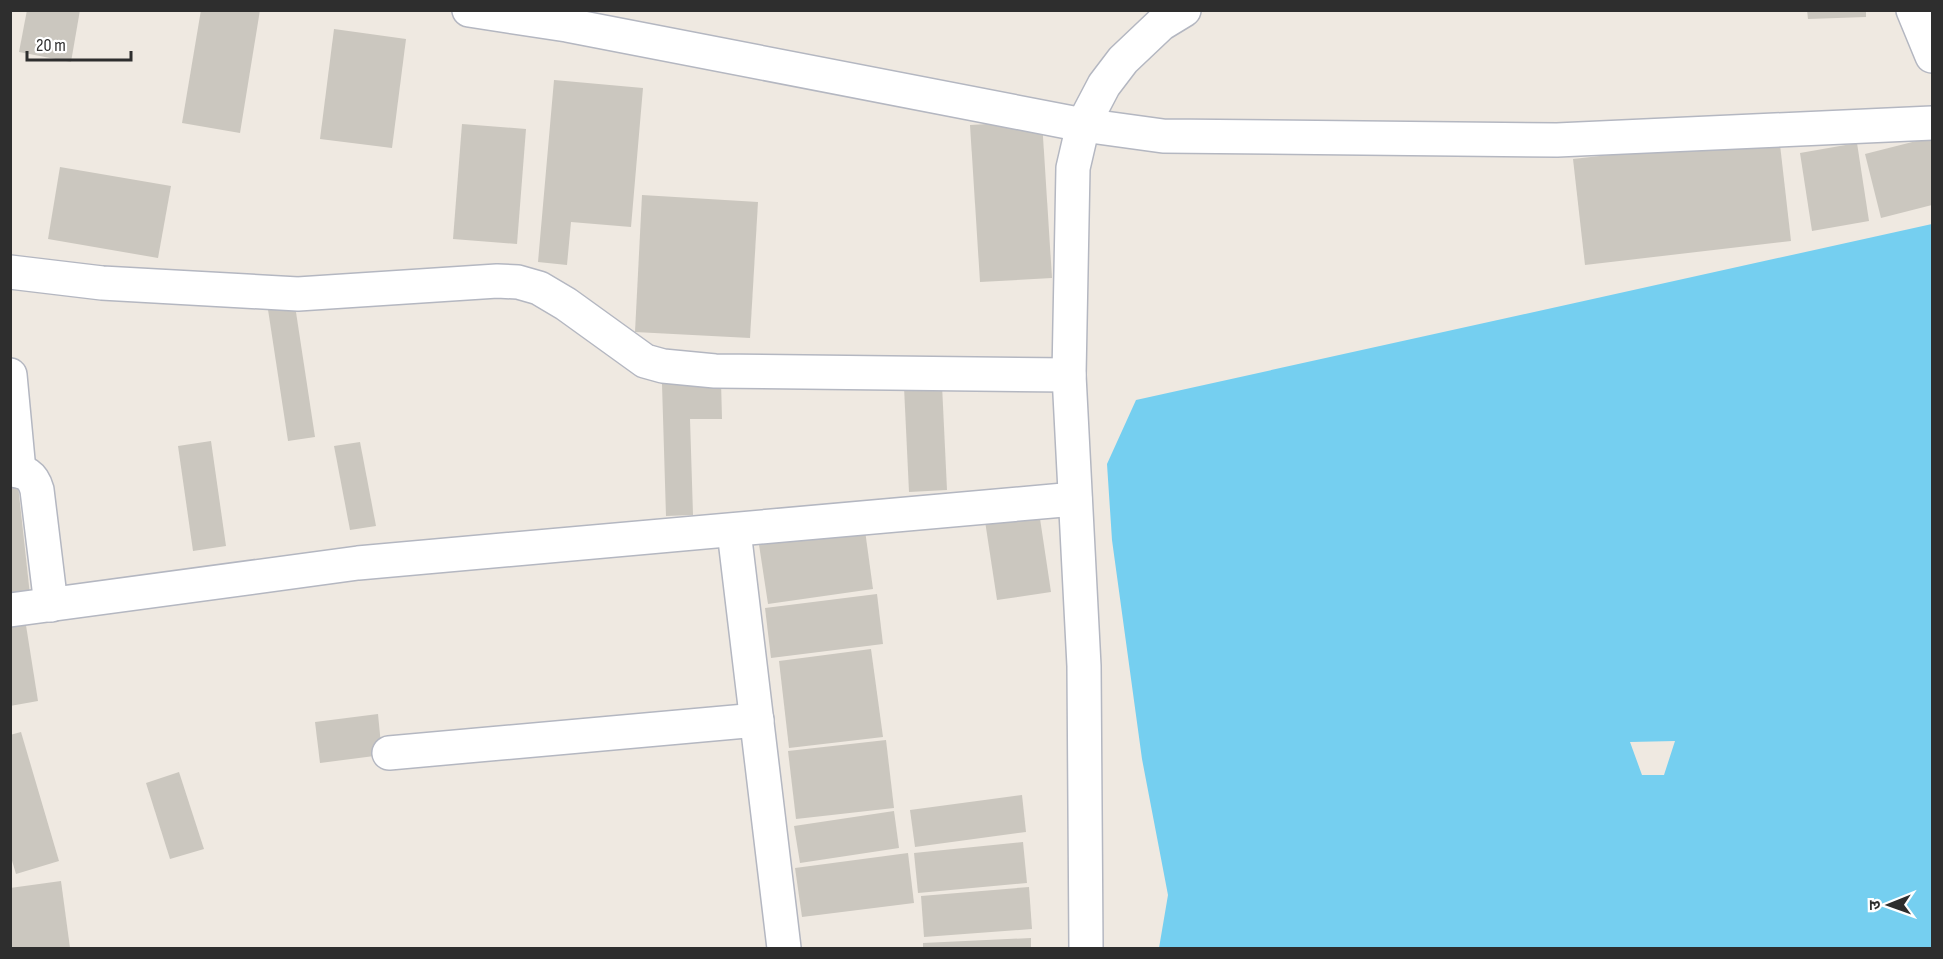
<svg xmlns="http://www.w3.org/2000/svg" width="1943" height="959" font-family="'Sofia Sans Condensed','Noto Sans Devanagari',sans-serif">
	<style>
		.water { fill: #75cff0; fill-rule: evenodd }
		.building { fill: #cbc7bf }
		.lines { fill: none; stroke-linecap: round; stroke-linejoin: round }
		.minor-casing { stroke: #b4b7c1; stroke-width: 36 }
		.secondary-casing { stroke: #b4b7c1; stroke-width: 36 }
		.minor { stroke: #fff; stroke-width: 33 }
		.secondary { stroke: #fff; stroke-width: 33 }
	</style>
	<rect width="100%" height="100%" fill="#efe9e1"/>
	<path class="water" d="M1932 224V948H1159L1168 895 1142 759 1112 540 1107 464 1136 400ZM1675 741 1664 775H1642L1630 742Z"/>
	<g class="building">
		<polygon points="27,10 80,10 71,62 19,52"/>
		<polygon points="201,10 260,10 240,133 182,123"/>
		<polygon points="1807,10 1866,10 1866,17 1808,19"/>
		<polygon points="334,29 406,39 392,148 320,139"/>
		<polygon points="554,80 643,88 631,227 571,222 567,265 538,262"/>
		<polygon points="1042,121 1052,278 980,282 970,125"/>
		<polygon points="462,124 526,129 517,244 453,239"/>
		<polygon points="1779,136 1791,241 1585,265 1573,159"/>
		<polygon points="1932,137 1932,205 1881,218 1865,154"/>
		<polygon points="1857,143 1869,221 1812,231 1800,153"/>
		<polygon points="60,167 171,186 158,258 48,239"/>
		<polygon points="642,195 758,202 750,338 635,332"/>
		<polygon points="294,299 315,437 288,441 267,303"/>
		<polygon points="721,381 722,419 690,419 693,515 666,516 662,384"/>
		<polygon points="942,385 947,490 909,492 904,387"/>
		<polygon points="211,441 226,546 193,551 178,446"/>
		<polygon points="360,442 376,526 350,530 334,446"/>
		<polygon points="17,476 30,595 10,597 10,477"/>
		<polygon points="1039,512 1051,592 997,600 985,521"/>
		<polygon points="864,523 873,589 768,604 758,538"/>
		<polygon points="877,594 883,644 771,658 765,608"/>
		<polygon points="25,619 38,701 10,706 10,621"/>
		<polygon points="871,649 883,737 789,748 779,661"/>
		<polygon points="378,714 382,755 320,763 315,722"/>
		<polygon points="21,732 59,861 16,874 10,854 10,735"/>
		<polygon points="886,740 894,808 796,819 788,751"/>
		<polygon points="179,772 204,849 170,859 146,783"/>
		<polygon points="1022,795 1026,832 915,847 910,810"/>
		<polygon points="894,811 899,848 800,863 794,826"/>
		<polygon points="1023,842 1027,883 918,893 914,853"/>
		<polygon points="908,853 914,903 802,917 795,868"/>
		<polygon points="61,881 70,948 10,948 10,888"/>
		<polygon points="1029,887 1032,929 924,937 921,896"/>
		<polygon points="1031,938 1031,948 923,948 923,943"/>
	</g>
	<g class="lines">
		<defs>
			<g id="minor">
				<polyline points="1913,10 1932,56"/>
				<polyline points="1083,125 1163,136 1557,140 1932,123"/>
				<polyline points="10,272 102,283 298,294 497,281 518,282 539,288 566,304 645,361 663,366 715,371 1069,375"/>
				<polyline points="10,375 19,471"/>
				<path d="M10 470C25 471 33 475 37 490L51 605"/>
				<polyline points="734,531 784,948"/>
				<polyline points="10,610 358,563 1075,499"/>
				<polyline points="389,753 757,720"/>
			</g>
			<g id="secondary">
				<polyline points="469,10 567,25 1083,125"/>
				<polyline points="1086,948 1084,666 1069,375 1073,168 1083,125 1104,85 1123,60 1161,24 1184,10"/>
			</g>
		</defs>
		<use href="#minor" class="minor-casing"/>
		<use href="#secondary" class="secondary-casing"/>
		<use href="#minor" class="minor"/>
		<use href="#secondary" class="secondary"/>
	</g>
	<rect width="1943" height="959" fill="none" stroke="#2e2e2e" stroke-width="24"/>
	<g transform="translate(1889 905) rotate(269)" stroke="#ffffff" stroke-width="4.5" paint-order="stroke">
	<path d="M0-4.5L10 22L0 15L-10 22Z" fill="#2e2e2e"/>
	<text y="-9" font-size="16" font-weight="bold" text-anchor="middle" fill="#2e2e2e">उ</text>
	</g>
	<path d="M27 51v9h104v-9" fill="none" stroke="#2e2e2e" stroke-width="3"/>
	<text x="36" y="51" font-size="18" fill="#2e2e2e" stroke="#ffffff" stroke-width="4.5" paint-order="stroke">20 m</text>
</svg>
